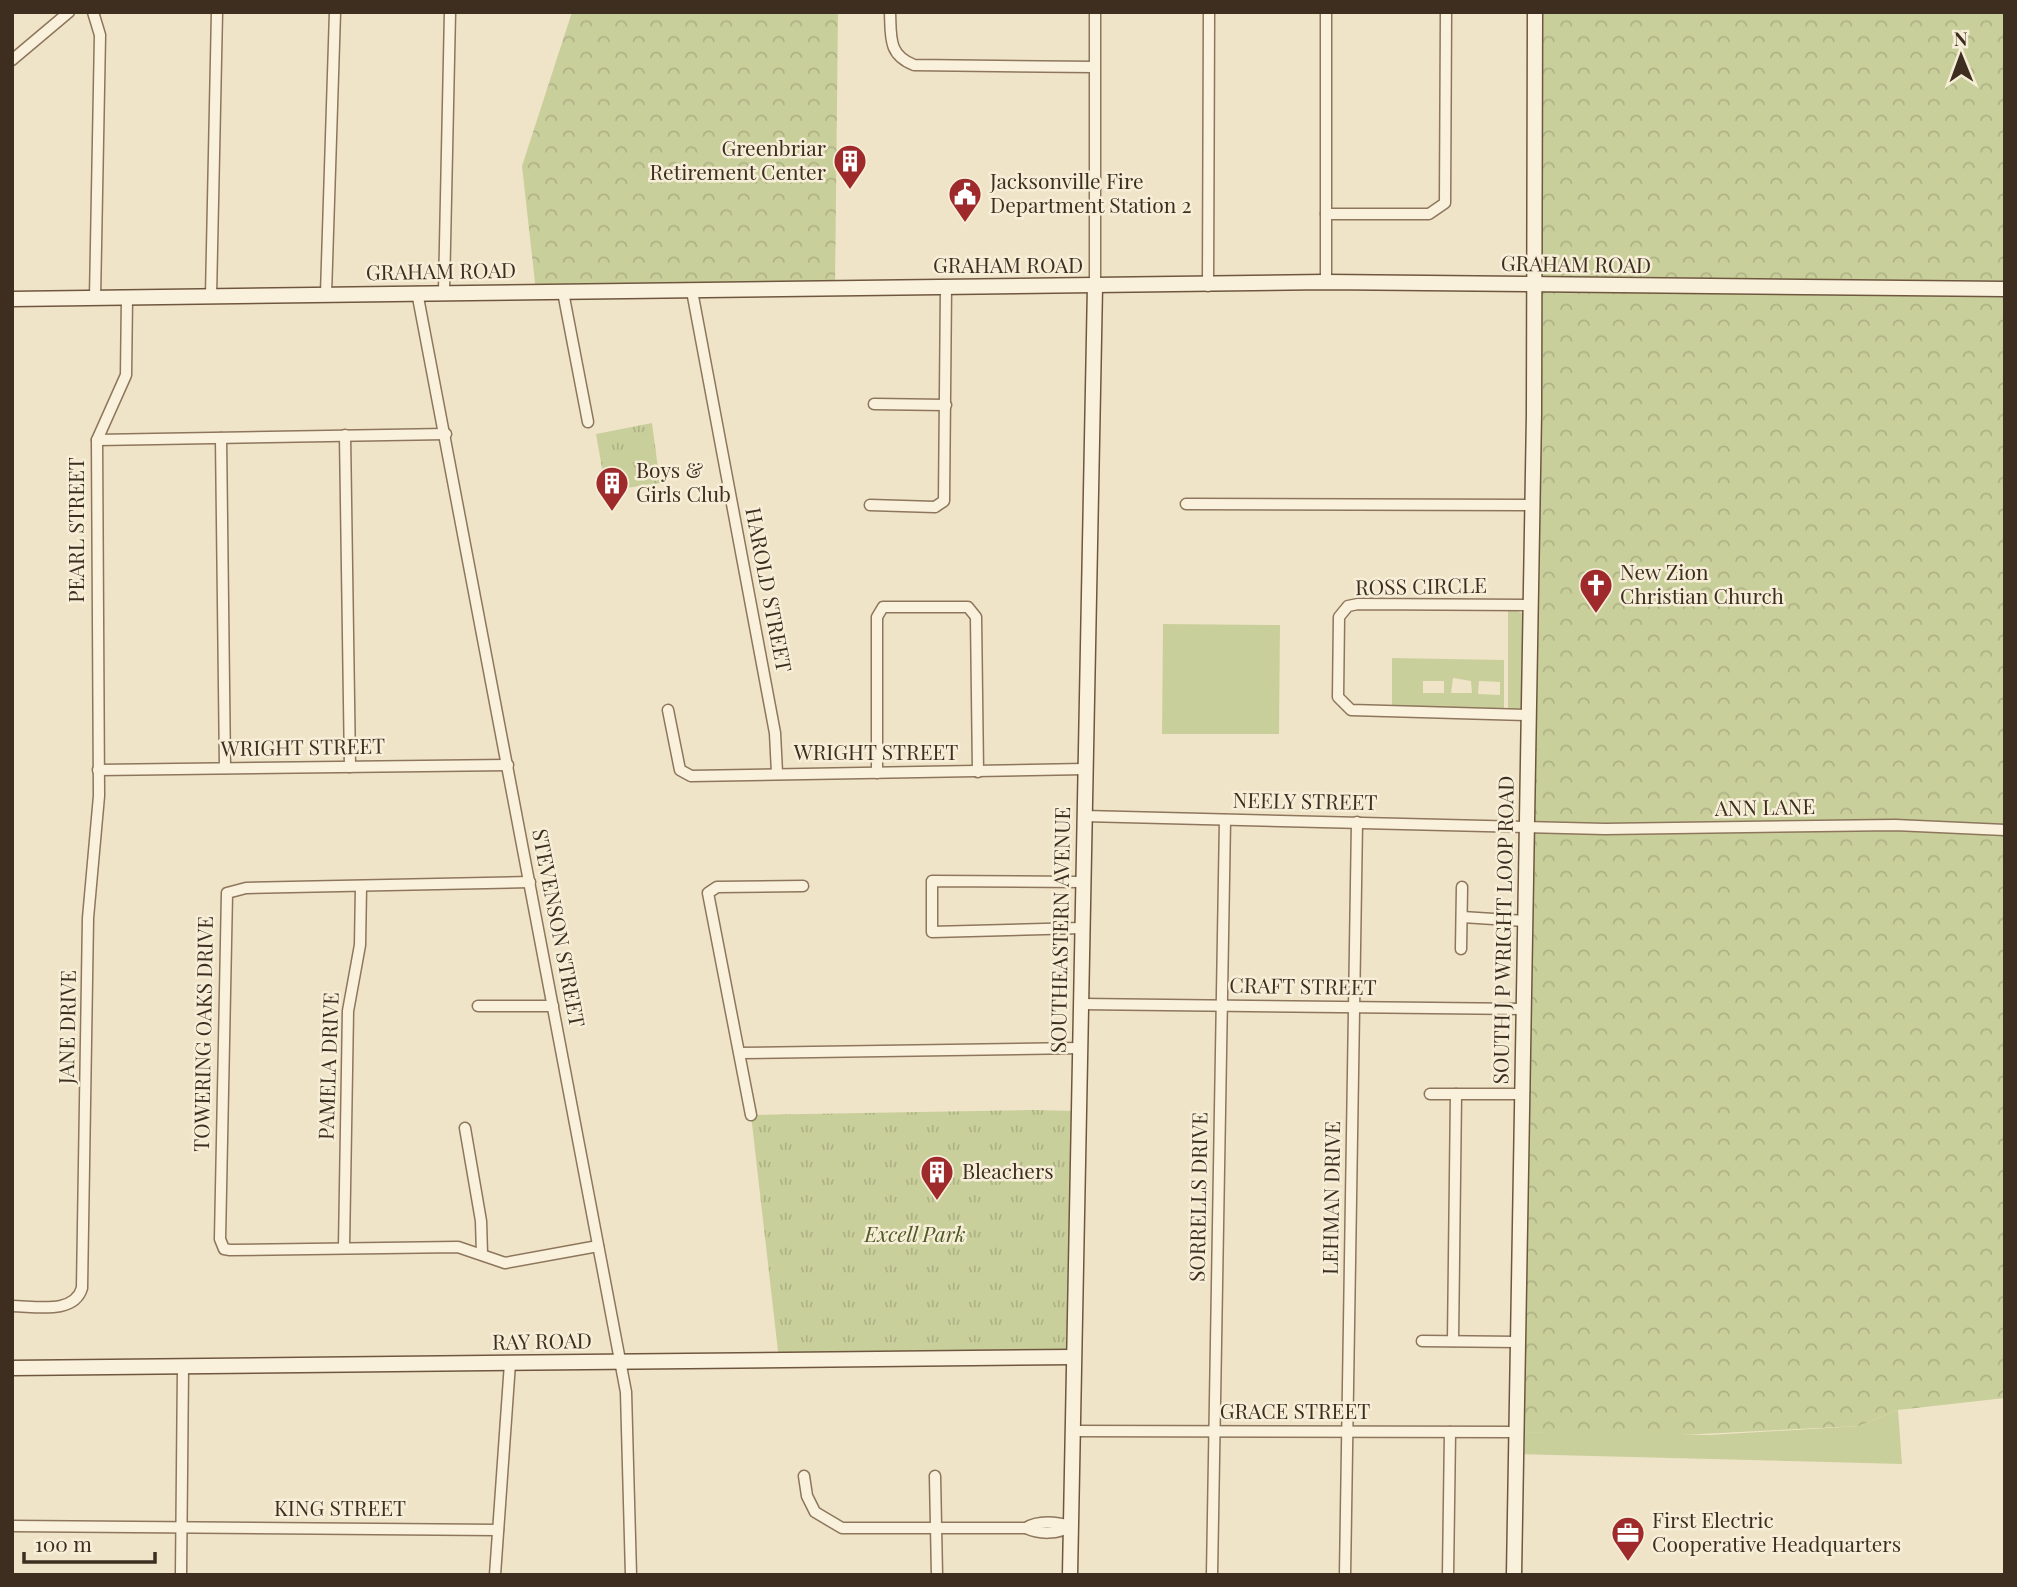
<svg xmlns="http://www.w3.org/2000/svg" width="2017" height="1587" font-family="'Playfair Display',serif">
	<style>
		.green { fill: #c9cf9b; fill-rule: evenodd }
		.forest { fill: url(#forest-crowns) }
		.park { fill: url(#park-tufts) }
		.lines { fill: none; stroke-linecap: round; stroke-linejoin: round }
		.street-casing { stroke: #8d765c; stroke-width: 13 }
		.secondary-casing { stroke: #6f573f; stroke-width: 17 }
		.street { stroke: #faf1dc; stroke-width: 10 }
		.secondary { stroke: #faf1dc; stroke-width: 14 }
		.labels { text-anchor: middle; stroke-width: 5; stroke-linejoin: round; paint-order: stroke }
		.poi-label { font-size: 21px; fill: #3d2e20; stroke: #f7eed8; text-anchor: start }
		.street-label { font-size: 21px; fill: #3d2e20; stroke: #f7eed8 }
		.park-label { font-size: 21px; font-style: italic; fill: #4d5a26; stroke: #f7eed8 }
	</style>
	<defs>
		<pattern id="forest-crowns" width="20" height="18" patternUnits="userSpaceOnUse" patternTransform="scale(1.75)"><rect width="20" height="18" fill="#c9cf9b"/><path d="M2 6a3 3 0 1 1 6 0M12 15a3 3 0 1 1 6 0" fill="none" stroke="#aeb285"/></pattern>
		<pattern id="park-tufts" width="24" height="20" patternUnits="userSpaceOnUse" patternTransform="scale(1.75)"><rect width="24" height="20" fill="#c9cf9b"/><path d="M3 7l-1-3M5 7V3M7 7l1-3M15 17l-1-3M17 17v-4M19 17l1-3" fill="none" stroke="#aeb285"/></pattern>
	</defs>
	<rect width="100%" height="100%" fill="#f0e4c8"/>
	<g class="green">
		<polygon points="1515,610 1524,614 1522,708 1508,710 1508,611"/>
		<polygon points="1163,624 1280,625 1279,734 1162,734"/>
		<path d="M1392 658 1504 660V709L1392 706ZM1453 678 1471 681 1472 693H1451ZM1423 681H1444V693H1423ZM1479 681 1500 682V695L1478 694Z"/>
		<polygon points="1898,1410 1902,1464 1517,1454 1517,1432 1710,1435 1859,1426"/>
	</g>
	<g class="forest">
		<polygon points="572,12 838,12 835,288 536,292 522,166"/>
		<polygon points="1536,12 2005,12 2005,1398 1898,1410 1859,1426 1661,1436 1517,1432"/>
	</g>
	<g class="park">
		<polygon points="652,423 660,483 606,491 596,434"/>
		<polygon points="1033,1110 1080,1111 1073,1357 779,1360 751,1115"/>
	</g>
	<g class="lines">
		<defs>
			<g id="street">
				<polyline points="93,12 100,35 95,298"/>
				<path d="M890 12C891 37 888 55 914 65L1094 67"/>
				<polyline points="12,60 69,12"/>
				<polyline points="1326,214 1429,214 1445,203 1446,12"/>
				<polyline points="1326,282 1326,12"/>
				<polyline points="1095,286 1095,12"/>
				<polyline points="1208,286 1209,12"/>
				<polyline points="444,291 450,12"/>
				<polyline points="692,291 775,733 777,773"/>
				<polyline points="417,292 626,1392 631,1575"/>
				<polyline points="563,292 588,422"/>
				<polyline points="326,294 335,12"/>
				<polyline points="211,296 217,12"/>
				<polyline points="874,404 946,405"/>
				<polyline points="345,435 350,767"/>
				<polyline points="221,438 225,768"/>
				<polyline points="97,440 446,434"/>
				<polyline points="1186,504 1533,505"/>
				<polyline points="870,505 935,507 944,501 946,286"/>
				<polyline points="668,710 680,770 691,776 1085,769"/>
				<polyline points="1528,715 1351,710 1338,697 1339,617 1348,606 1358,604 1532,605"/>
				<polyline points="98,770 508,765"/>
				<polyline points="877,773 877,617 883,607 968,607 976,617 978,772"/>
				<polyline points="1084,816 1605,829 1895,825 2005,830"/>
				<polyline points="530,882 246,888 227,893 220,1239 224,1249 230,1250 458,1247 505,1263 598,1246"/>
				<polyline points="1462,917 1525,921"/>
				<polyline points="1082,928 932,932 932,881 1083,882"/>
				<polyline points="1461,949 1462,887"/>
				<polyline points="1081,1004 1524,1009"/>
				<polyline points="478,1006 553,1006"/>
				<polyline points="740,1053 1081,1048"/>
				<polyline points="1430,1094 1523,1094"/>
				<polyline points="751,1115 708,893 717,887 803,886"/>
				<polyline points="465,1128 481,1221 482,1254"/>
				<polyline points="344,1247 348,1011 360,945 361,887"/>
				<path d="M12 1306C35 1306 74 1315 82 1288L88 918 99 796 97 440 126 375 127 297"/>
				<polyline points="1422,1341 1519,1342"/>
				<polyline points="1453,1341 1456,1094"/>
				<polyline points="1072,1431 1517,1432"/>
				<path d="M804 1476 807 1496 815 1512 842 1528H1026C1038 1520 1057 1522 1070 1526"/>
				<polyline points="935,1476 937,1575"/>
				<polyline points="12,1526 498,1530"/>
				<path d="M1026 1528C1038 1534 1059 1535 1070 1526"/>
				<polyline points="181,1575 183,1367"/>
				<polyline points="495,1575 510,1363"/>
				<polyline points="1212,1575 1225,820"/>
				<polyline points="1345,1575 1357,822"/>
				<polyline points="1448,1575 1450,1432"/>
			</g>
			<g id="secondary">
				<polyline points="12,299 1326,282 2005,289"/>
				<polyline points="12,1368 1073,1357"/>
				<polyline points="1070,1575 1095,286"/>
				<polyline points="1514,1575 1534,414 1535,12"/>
			</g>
		</defs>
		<use href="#street" class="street-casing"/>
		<use href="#secondary" class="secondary-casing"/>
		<use href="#street" class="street"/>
		<use href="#secondary" class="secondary"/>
	</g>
	<defs>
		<symbol id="building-pin" viewBox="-11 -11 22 30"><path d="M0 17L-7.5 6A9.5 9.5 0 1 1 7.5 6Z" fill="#9e2a2b" stroke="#f7eed8"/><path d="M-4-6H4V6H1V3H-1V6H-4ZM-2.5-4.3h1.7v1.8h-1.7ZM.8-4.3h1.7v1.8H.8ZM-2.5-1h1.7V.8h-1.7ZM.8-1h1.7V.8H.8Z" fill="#fff"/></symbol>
		<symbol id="civic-pin" viewBox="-11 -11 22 30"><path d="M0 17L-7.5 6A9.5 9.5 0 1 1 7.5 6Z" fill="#9e2a2b" stroke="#f7eed8"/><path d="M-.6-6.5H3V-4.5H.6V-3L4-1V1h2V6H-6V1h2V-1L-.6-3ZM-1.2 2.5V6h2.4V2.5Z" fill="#fff"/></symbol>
		<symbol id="church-pin" viewBox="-11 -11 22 30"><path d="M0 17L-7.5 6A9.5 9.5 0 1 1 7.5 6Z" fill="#9e2a2b" stroke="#f7eed8"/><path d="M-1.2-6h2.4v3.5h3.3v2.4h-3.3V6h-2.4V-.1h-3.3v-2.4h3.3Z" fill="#fff"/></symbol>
		<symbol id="office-pin" viewBox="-11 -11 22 30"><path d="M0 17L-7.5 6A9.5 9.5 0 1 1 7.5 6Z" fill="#9e2a2b" stroke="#f7eed8"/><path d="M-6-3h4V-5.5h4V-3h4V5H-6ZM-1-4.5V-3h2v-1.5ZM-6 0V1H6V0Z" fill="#fff"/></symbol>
	</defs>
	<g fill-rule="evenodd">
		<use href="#building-pin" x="831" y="142" width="38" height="52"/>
		<use href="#civic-pin" x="946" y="175" width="38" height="52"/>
		<use href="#building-pin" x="593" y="464" width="38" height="52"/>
		<use href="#church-pin" x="1577" y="566" width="38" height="52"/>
		<use href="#building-pin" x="918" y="1153" width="38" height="52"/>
		<use href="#office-pin" x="1609" y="1514" width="38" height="52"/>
	</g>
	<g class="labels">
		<g class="poi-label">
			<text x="826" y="156" text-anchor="end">Greenbriar<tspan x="826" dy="24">Retirement Center</tspan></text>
			<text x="990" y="189">Jacksonville Fire<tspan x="990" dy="24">Department Station 2</tspan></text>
			<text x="636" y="478">Boys &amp;<tspan x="636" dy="24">Girls Club</tspan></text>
			<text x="1620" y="580">New Zion<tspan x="1620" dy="24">Christian Church</tspan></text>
			<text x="962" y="1179">Bleachers</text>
			<text x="1652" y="1528">First Electric<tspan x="1652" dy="24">Cooperative Headquarters</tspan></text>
		</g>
		<g class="street-label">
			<text transform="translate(1576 265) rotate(1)" y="7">GRAHAM ROAD</text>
			<text x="1008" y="273">GRAHAM ROAD</text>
			<text transform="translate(441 272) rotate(-1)" y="7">GRAHAM ROAD</text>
			<text transform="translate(77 530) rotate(-90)" y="7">PEARL STREET</text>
			<text transform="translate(1421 587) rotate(-1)" y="7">ROSS CIRCLE</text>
			<text transform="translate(768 590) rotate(79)" y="7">HAROLD STREET</text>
			<text transform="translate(303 748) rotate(-1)" y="7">WRIGHT STREET</text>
			<text x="876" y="760">WRIGHT STREET</text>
			<text transform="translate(1305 802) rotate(1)" y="7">NEELY STREET</text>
			<text transform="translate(1765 808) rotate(-1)" y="7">ANN LANE</text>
			<text transform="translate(558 928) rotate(79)" y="7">STEVENSON STREET</text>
			<text transform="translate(1061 930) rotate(-89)" y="7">SOUTHEASTERN AVENUE</text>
			<text transform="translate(1504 930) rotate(-89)" y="7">SOUTH J P WRIGHT LOOP ROAD</text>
			<text transform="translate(1303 987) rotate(1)" y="7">CRAFT STREET</text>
			<text transform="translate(68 1027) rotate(-89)" y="7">JANE DRIVE</text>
			<text transform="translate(204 1034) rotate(-89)" y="7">TOWERING OAKS DRIVE</text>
			<text transform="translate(329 1066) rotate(-88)" y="7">PAMELA DRIVE</text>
			<text transform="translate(1199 1197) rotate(-89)" y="7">SORRELLS DRIVE</text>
			<text transform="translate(1332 1198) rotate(-89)" y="7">LEHMAN DRIVE</text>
			<text transform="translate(542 1342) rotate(-1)" y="7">RAY ROAD</text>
			<text x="1295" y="1419">GRACE STREET</text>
			<text x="340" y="1516">KING STREET</text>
		</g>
		<g class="park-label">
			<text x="915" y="1242">Excell Park</text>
		</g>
	</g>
	<rect width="2017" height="1587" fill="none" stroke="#3d2e20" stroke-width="28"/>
	<g transform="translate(1961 56) rotate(359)" stroke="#f7eed8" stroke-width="5" paint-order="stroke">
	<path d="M0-5L12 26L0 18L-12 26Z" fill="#3d2e20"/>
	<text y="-10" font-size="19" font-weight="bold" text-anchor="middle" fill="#3d2e20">N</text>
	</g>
	<path d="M24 1552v10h131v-10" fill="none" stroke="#3d2e20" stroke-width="3.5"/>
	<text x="35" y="1552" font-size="21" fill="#3d2e20" stroke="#f7eed8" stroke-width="5" paint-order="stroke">100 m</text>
</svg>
